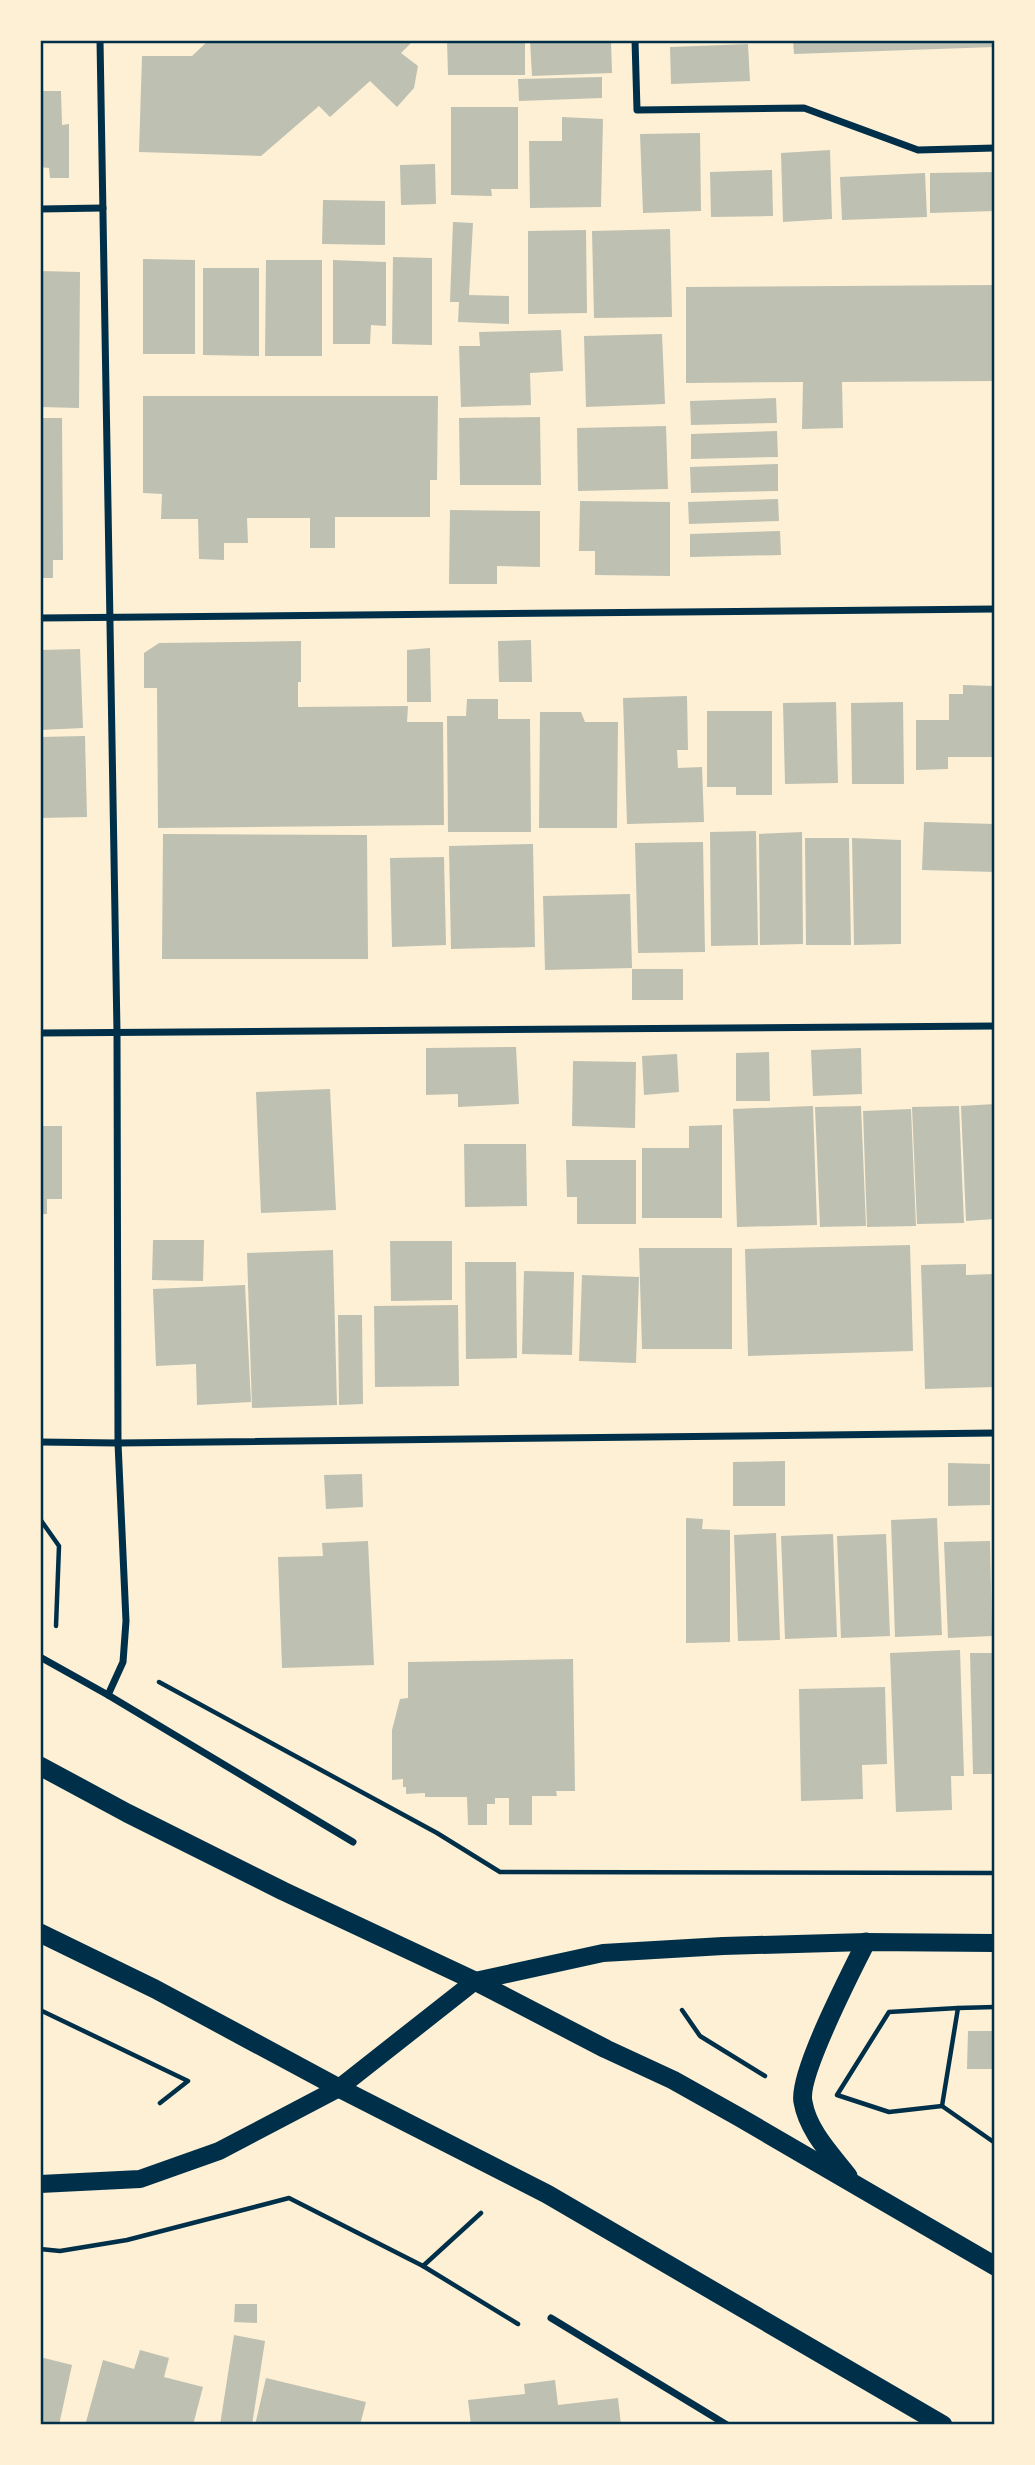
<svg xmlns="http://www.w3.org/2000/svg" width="1035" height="2465" font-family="Karla,sans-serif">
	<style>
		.building { fill: #bec0b2 }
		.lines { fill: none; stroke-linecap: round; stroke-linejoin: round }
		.path { stroke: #003049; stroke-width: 4.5 }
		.minor { stroke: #003049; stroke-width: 7 }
		.primary { stroke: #003049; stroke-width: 18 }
		.trunk { stroke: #003049; stroke-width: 19 }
		.neatline { fill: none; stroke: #003049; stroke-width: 2.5 }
	</style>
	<rect width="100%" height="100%" fill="#fdf0d5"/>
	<g class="building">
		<polygon points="209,40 414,40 401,53 418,66 414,88 397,107 370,81 330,117 319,106 261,156 139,152 142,56 192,56"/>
		<polygon points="447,40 525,40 525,75 448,75"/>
		<polygon points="530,40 611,40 612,73 532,76"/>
		<polygon points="793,40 995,40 995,47 794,54"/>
		<polygon points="748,44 750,81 671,84 670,47"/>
		<polygon points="602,77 602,98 519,101 518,79"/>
		<polygon points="40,91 61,91 62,125 69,124 69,178 50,178 49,168 40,167"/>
		<polygon points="451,107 518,107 518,189 491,189 492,196 451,195"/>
		<polygon points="562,117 603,119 601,207 530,208 529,141 562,141"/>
		<polygon points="700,133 701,211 643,213 640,134"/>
		<polygon points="830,150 832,219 783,222 781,153"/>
		<polygon points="435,164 436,204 401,205 400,165"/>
		<polygon points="772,170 773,216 711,217 710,172"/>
		<polygon points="995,172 995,211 930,213 930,173"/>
		<polygon points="925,173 927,217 842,220 840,177"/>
		<polygon points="323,200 385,201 385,245 322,244"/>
		<polygon points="453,222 473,223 469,295 509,296 509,324 458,322 459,302 450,302"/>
		<polygon points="670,229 672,317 594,318 592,231"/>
		<polygon points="586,230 587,313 528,314 528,231"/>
		<polygon points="393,257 432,258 432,345 392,344"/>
		<polygon points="143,259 195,260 195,354 143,354"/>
		<polygon points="266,260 322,260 322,356 265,356"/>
		<polygon points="333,260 386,262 386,326 371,325 370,344 333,344"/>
		<polygon points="203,268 259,268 259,356 203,355"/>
		<polygon points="40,271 80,272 79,408 40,407"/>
		<polygon points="995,285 995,381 842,382 843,428 802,429 803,382 686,383 686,287"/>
		<polygon points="561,330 563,371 530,373 531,405 461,407 459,346 480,346 479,332"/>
		<polygon points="662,334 665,404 586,407 584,336"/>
		<polygon points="143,396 438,396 437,480 430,480 430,517 335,517 335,548 310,548 310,518 247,518 248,543 224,543 224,560 199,559 198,519 161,519 162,494 143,493"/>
		<polygon points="776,398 777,423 691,425 690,401"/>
		<polygon points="540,417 541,485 460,485 459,418"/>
		<polygon points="40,418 62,418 63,560 53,560 53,578 40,578"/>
		<polygon points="666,426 668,489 578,491 577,428"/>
		<polygon points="777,431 778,457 691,459 691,434"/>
		<polygon points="778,464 778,491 691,493 690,467"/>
		<polygon points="778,499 779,521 689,524 688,502"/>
		<polygon points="580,501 670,502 670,576 595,575 595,551 579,551"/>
		<polygon points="450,510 540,511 540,567 497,566 497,584 449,584"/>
		<polygon points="780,531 781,555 690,557 690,534"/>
		<polygon points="531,640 532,682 499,682 498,641"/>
		<polygon points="301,641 301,682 298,682 298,707 408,706 407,722 443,722 444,825 158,828 157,688 144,688 144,653 159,643"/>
		<polygon points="430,648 431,702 407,702 407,650"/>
		<polygon points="80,649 83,728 40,730 40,650"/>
		<polygon points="963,685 995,686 995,757 948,757 948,769 916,770 916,720 949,720 949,694 963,694"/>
		<polygon points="687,696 688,750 677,750 678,768 702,767 704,822 627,824 623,698"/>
		<polygon points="467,699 498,699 498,719 530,719 531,832 448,832 447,716 466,716"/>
		<polygon points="836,702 838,783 785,784 783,703"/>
		<polygon points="903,702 904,784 852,784 851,703"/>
		<polygon points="707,711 772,711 772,795 736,795 736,787 707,787"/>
		<polygon points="540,712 581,712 585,722 618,722 617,828 539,828"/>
		<polygon points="85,736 87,817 40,818 40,737"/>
		<polygon points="924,822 995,824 995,872 922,870"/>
		<polygon points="756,831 758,945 711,946 710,832"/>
		<polygon points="802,832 803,944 760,945 759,834"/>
		<polygon points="163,834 367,835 368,959 162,959"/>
		<polygon points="805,838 849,838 851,945 806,945"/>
		<polygon points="852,838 901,840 901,944 854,945"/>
		<polygon points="703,842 705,952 638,953 635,843"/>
		<polygon points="533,844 535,947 451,949 449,846"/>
		<polygon points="444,857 446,945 392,947 390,858"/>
		<polygon points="630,894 632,968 545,970 543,896"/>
		<rect x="632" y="969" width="51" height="31"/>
		<polygon points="516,1047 519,1104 458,1107 458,1094 426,1095 426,1048"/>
		<polygon points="861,1048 862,1094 813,1096 811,1050"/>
		<polygon points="769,1052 770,1101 736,1101 736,1053"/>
		<polygon points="677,1054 679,1092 644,1095 642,1056"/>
		<polygon points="573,1061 636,1062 635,1128 572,1126"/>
		<polygon points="330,1089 336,1210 261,1213 256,1092"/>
		<polygon points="995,1104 995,1219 966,1221 961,1106"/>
		<polygon points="813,1106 817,1225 737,1227 733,1109"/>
		<polygon points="861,1106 866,1226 820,1227 815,1107"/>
		<polygon points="959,1106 964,1223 917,1224 912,1107"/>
		<polygon points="911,1109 916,1226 867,1227 863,1111"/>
		<polygon points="722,1125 722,1218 642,1218 642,1148 689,1148 689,1126"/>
		<polygon points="40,1126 62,1126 62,1199 47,1199 47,1214 40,1214"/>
		<polygon points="464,1144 526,1144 527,1206 465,1207"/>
		<polygon points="566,1160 636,1160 636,1224 577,1224 577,1197 567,1197"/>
		<polygon points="153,1240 204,1240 203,1281 152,1280"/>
		<polygon points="390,1241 452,1241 452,1300 391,1301"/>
		<polygon points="910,1245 913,1351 748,1356 745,1249"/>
		<polygon points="639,1248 732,1248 732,1349 642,1349"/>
		<polygon points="333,1250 337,1405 252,1408 247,1253"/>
		<polygon points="465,1262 516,1262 517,1358 466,1359"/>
		<polygon points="966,1264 966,1275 995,1274 995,1387 925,1389 921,1265"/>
		<polygon points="524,1271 574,1272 572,1355 522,1354"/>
		<polygon points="582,1275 639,1277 636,1363 579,1361"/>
		<polygon points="245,1285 251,1402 197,1405 196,1364 156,1366 153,1289"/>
		<polygon points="458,1305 459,1386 375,1387 374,1306"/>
		<polygon points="338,1315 362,1315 363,1404 339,1405"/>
		<polygon points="785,1461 785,1506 733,1506 733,1462"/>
		<polygon points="948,1463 990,1464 990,1505 948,1506"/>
		<polygon points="362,1474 363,1507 326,1509 324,1475"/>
		<polygon points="686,1518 703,1519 702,1529 730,1530 730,1642 686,1643"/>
		<polygon points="937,1518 942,1635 895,1637 891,1520"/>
		<polygon points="776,1533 780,1640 738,1641 734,1535"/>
		<polygon points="833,1534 837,1637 785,1639 781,1536"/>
		<polygon points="886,1534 890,1636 841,1638 837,1536"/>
		<polygon points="368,1541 374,1665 282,1668 278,1557 323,1556 322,1543"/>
		<polygon points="990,1541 992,1636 948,1638 944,1542"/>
		<polygon points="960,1650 964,1776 951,1776 952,1810 896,1812 890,1653"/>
		<polygon points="970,1653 995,1653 995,1774 973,1774"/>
		<polygon points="573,1659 575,1791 556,1791 557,1796 532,1796 532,1825 509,1825 509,1798 495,1798 495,1804 487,1804 487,1825 468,1825 467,1797 425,1797 425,1793 406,1794 406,1787 403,1787 403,1779 392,1780 392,1730 400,1699 408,1698 408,1662"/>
		<polygon points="885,1687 887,1764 862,1765 863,1799 801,1801 799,1689"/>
		<polygon points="968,2031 995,2031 995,2069 967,2069"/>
		<polygon points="235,2304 257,2304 257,2323 234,2322"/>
		<polygon points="234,2335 265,2341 252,2425 220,2425"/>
		<polygon points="140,2350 169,2358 164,2377 203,2387 193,2425 124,2423 124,2425 94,2425 86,2422 103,2360 134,2369"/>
		<polygon points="40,2357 72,2365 59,2425 40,2425"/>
		<polygon points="266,2378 366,2402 360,2425 255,2425"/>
		<polygon points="555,2380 558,2405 618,2398 621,2425 471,2425 468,2400 525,2394 524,2384"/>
	</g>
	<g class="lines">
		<g class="path">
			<polyline points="40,1519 59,1546 56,1626"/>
			<polyline points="159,1682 437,1833 500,1872 995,1873"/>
			<polygon points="958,2008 942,2106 889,2112 837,2095 889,2012"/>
			<polyline points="958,2008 995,2007"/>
			<polyline points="40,2010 188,2081 160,2103"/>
			<polyline points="682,2010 700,2036 765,2076"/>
			<polyline points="942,2106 995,2143"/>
			<polyline points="40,2249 60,2251 127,2240 289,2198 423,2266 481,2213"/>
			<polyline points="423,2266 518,2324"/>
		</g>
		<g class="minor">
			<polyline points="100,40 117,1032 118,1443 126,1621 123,1662 108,1695"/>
			<polyline points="635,40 637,110 804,108 918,150 995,148"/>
			<polyline points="40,209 103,208"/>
			<polyline points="40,618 995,609"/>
			<polyline points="40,1033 995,1026"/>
			<polyline points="40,1442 118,1443 995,1433"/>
			<polyline points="40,1657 108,1695 353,1842"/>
			<polyline points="551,2318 727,2425"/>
		</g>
		<polyline class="primary" points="40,2184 140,2179 219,2151 339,2088 475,1981 603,1953 723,1946 866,1942 995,1943"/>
		<g class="trunk">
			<polyline points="40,1766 127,1813 283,1891 475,1981 606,2049 673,2080 739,2117 995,2266"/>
			<polyline points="40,1933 155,1989 339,2088 547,2194 943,2425"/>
			<path d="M848 2176C831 2154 808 2131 803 2102 797 2075 852 1971 866 1942"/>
		</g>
	</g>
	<rect width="1035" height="2465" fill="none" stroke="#fdf0d5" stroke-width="84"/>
	<rect x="42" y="42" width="951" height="2381" class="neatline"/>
</svg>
